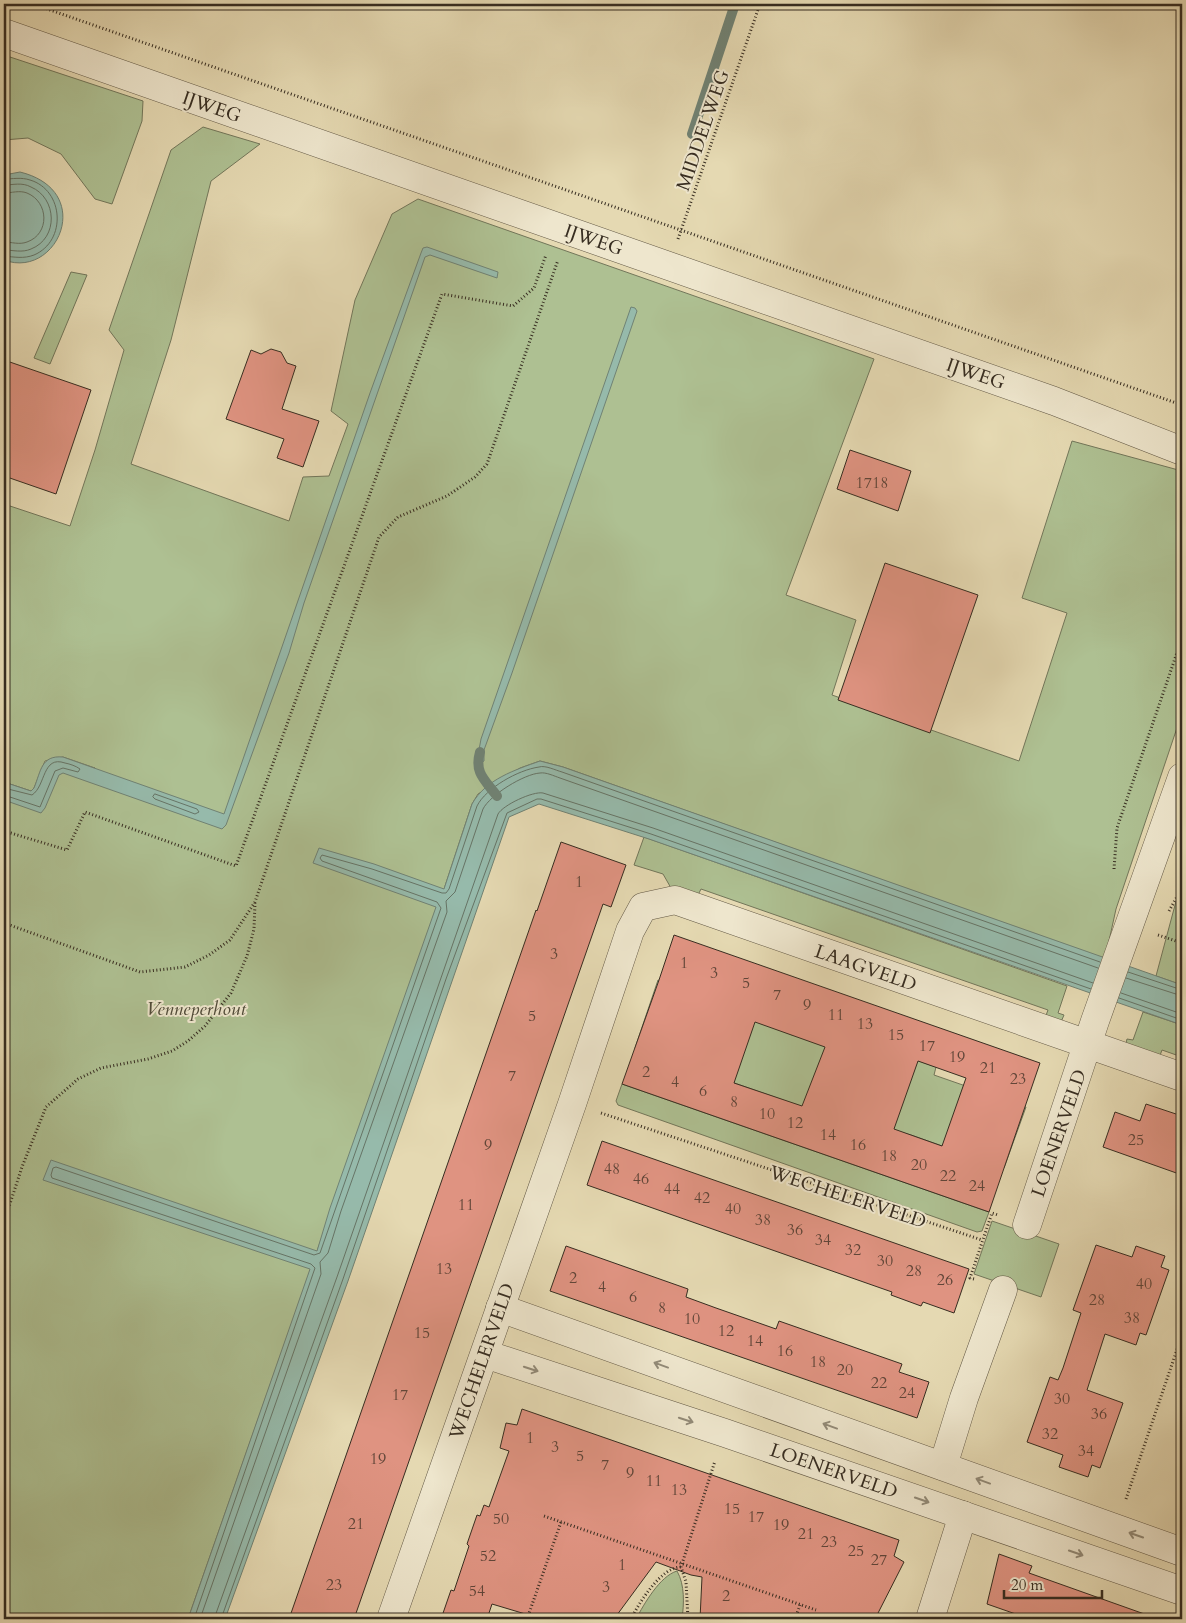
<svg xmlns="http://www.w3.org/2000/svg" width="1186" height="1623" font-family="Cardo,serif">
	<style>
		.green { fill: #aec092; stroke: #72765a }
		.water { fill: #96baab; stroke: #708274 }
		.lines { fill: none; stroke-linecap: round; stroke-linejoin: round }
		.shore { stroke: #667466; stroke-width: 1 }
		.stream { stroke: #708274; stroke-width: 10 }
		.building { fill: #df9381; stroke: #372d21; fill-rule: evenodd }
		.minor-casing { stroke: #625845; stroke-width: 29 }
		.tertiary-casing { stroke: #625845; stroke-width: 29 }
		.path { stroke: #372d21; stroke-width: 3; stroke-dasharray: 1 2.5; stroke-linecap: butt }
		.minor { stroke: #eee6cd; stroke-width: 28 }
		.tertiary { stroke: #eee6cd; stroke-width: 28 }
		.oneway { stroke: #928a77 }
		.labels { text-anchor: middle; stroke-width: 4; stroke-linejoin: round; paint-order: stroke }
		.number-label { font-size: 16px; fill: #614639 }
		.street-label { font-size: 19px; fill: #372d21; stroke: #eee6cd }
		.park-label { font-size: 19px; font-style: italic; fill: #4f4a38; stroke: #eee6cd }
	</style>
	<rect width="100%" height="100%" fill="#e5d9b2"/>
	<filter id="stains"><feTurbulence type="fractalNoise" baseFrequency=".004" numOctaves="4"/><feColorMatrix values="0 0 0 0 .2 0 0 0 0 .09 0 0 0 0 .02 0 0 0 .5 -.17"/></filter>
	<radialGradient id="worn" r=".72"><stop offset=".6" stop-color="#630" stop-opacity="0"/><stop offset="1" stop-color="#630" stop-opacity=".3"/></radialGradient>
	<g class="green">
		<polygon points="4,55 143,101 142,121 112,204 95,199 61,154 28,138 4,140"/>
		<polygon points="203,127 260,144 211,181 171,340 131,464 289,521 303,477 329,476 348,424 331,411 355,300 392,214 418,199 874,359 786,595 856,620 832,695 1019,761 1067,613 1022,598 1072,441 1182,471 1182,713 1116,909 1105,959 563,767 540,761 520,768 478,794 472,804 444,889 188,1619 4,1619 4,790 34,800 47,764 95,768 63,757 45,761 34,788 31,791 4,782 4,504 70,526 95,450 124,350 109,330 171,150"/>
		<polygon points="71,272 87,275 50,364 34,358"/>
		<polygon points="644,837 1067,986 1058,1013 1064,1015 1061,1022 1045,1018 1048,1010 701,889 697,897 671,888 663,874 634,865"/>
		<polygon points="1182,879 1182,985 1156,976"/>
		<polygon points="658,980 690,990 792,1035 876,1046 936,1067 934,1075 1026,1107 1004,1168 911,1135 817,1112 635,1048"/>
		<polygon points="1143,1012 1182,1025 1182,1057 1162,1050 1159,1058 1126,1043 1127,1039 1133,1040"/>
		<polygon points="622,1084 989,1212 982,1231 977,1232 618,1105 616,1101"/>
		<polygon points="992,1221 1059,1244 1041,1297 974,1274"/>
		<path d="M677 1571C685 1585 684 1604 682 1619H636C644 1604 660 1576 677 1571Z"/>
	</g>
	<g class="water">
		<path d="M20 172C97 191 57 280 4 260V175Z"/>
		<path d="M427 247 498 272 497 278 430 255 425 257 304 603 289 653 226 825 222 829 63 773 59 775 45 808 41 813 4 800V782L31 791 34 788C41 771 41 755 63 757L224 814 370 393 421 253 423 248Z"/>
		<polygon points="631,307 635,308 637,311 512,673 484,750 484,761 476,766 481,739"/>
		<path d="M540 761 563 767 1182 985V1025L649 839 539 804 509 817 348 1281 225 1619H188L310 1269 43 1180 51 1160 317 1251 330 1208 436 907 313 863 319 848 374 864 444 889 472 804C486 779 515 770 540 761Z"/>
	</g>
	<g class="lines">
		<g class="shore">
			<path d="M4 179C13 179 21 177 30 180 64 190 67 241 34 255 24 259 14 257 4 256"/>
			<path d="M4 185C13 185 22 182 31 187 57 198 59 238 31 249 22 253 13 250 4 250"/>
			<path d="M4 193C12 193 19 190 27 193 49 202 50 234 27 242 19 245 12 242 4 242"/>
			<path d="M4 788 32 795C46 786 42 755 65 763 70 764 76 766 80 769L78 772 63 768 55 771 40 807 4 795"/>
			<polygon points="155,794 197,809 199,812 195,814 155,799 153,797"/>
			<polyline points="1128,972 1182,990"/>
			<polyline points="1126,978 1182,996"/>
			<polyline points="1121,993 1182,1014"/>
			<polyline points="1119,998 1182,1020"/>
			<path d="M194 1619 315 1268 311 1264 52 1178 51 1175 53 1168 56 1167 314 1255 320 1253 441 908 437 902 322 861 320 858 322 855 372 869 442 893H446L449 889 477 806C486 788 518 770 539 767 545 765 555 770 562 772L1100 962"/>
			<path d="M200 1619 321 1274 320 1262 328 1253 341 1211 447 912 446 901 455 892 483 809C490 795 524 774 540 773 546 772 554 776 560 778L1098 968"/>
			<path d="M214 1619 337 1277 498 814C503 805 533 791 543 793L653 828 1093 983"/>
			<polyline points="221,1619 343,1279 446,979 507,813 537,799 541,799 651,834 1091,989"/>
		</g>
		<g class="stream">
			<polyline points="692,134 735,4"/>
			<path d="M480 752C474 773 485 780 497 796"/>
		</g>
	</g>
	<g class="building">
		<polygon points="271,349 281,352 287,363 296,366 282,409 319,421 303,467 277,458 284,439 226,419 251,350 261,354"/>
		<polygon points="4,360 91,390 56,494 4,476"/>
		<polygon points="850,450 911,471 898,511 837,489"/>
		<polygon points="885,563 978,595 930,733 838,700"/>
		<polygon points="561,842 626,865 611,907 603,904 354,1619 289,1619 536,910 537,911"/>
		<path d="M674 935 1040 1063 989 1212 622 1084 659 980ZM755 1022 825 1047 802 1106 734 1083ZM918 1061 966 1078 942 1146 894 1129Z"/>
		<polygon points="1146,1104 1182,1116 1182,1175 1103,1147 1115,1112 1140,1121"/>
		<polygon points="602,1141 969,1269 954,1313 923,1302 921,1306 891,1295 892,1292 587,1185"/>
		<polygon points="1096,1245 1132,1257 1136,1246 1165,1256 1161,1267 1169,1270 1146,1335 1140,1333 1136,1345 1105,1334 1087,1390 1123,1403 1100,1468 1092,1465 1088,1477 1059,1467 1063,1455 1027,1442 1050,1377 1058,1380 1063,1368 1081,1313 1073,1310"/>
		<polygon points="566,1246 688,1289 686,1297 716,1308 776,1329 779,1321 902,1364 899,1372 929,1382 917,1418 550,1291"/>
		<polygon points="522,1409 899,1540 894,1556 904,1562 875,1619 700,1619 702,1577 691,1575 656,1562 614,1619 542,1619 492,1604 487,1619 441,1619 451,1590 454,1591 469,1546 467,1544 477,1515 480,1516 484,1505 489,1507 509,1451 500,1448 506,1423 517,1425"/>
		<polygon points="999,1554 1032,1566 1029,1573 1150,1616 1149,1619 1030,1619 987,1604"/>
	</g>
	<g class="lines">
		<defs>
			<g id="minor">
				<polyline points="1027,1225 1095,1021 1182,777"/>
				<polyline points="500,1308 1182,1552"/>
				<polyline points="485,1354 725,1433 1182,1591"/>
				<polyline points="943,1466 964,1398 1003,1290"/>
				<polyline points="391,1619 572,1104 630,931 643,907 675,900 1182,1077"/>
				<polyline points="930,1619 963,1515"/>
			</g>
			<polyline id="tertiary" points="4,33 1054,401 1182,451"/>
		</defs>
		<use href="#minor" class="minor-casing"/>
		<use href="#tertiary" class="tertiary-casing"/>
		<g class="path">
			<polyline points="33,4 1182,405"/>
			<polyline points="678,239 760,4"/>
			<polyline points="4,831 67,850 85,812 236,866 442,294 513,306 534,288 546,255"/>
			<polyline points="1114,869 1117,828 1182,638"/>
			<polyline points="1169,911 1182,888"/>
			<polyline points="4,923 140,972 185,967 209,955 230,940 255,902 379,537 398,517 447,496 475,477 487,464 558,260"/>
			<polyline points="1158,935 1182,943"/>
			<polyline points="601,1113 982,1240"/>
			<polyline points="4,1222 22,1167 46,1107 78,1079 101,1068 148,1059 172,1051 188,1041 205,1026 231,993 247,956 254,929 255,903"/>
			<polyline points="974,1279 970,1278 992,1213 998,1215"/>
			<polyline points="1126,1499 1182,1335"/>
			<polyline points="544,1516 816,1610"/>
			<polyline points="527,1619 561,1522"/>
			<path d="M631 1619C639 1603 661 1567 681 1567"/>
			<polyline points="688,1619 686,1582 681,1567 715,1461"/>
			<polyline points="795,1619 800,1605"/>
		</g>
		<use href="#minor" class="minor"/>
		<use href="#tertiary" class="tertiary"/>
	</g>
	<defs><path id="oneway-shaft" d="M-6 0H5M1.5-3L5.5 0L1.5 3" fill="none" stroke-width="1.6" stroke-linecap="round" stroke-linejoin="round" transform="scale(1.25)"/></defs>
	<g class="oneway">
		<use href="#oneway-shaft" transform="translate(661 1365) rotate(-160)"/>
		<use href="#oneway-shaft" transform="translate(531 1369) rotate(18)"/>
		<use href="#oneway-shaft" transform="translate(686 1420) rotate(18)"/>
		<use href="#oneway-shaft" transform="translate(830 1426) rotate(-160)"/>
		<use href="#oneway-shaft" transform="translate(983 1481) rotate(-160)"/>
		<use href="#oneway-shaft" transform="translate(922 1500) rotate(19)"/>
		<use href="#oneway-shaft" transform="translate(1136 1535) rotate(-161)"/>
		<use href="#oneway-shaft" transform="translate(1076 1553) rotate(19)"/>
	</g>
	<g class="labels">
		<g class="number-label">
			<text x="872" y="488">1718</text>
			<text x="579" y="887">1</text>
			<text x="554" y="959">3</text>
			<text x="684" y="968">1</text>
			<text x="714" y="978">3</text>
			<text x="746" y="988">5</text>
			<text x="777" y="1000">7</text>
			<text x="807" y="1010">9</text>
			<text x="836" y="1020">11</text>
			<text x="532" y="1021">5</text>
			<text x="865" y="1029">13</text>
			<text x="896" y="1040">15</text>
			<text x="927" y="1051">17</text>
			<text x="957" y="1062">19</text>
			<text x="988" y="1073">21</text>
			<text x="646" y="1077">2</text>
			<text x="512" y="1081">7</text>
			<text x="1018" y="1084">23</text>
			<text x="675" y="1087">4</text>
			<text x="703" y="1096">6</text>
			<text x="734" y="1107">8</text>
			<text x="767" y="1119">10</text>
			<text x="795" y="1128">12</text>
			<text x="828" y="1140">14</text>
			<text x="1136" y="1145">25</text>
			<text x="488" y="1150">9</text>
			<text x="858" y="1150">16</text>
			<text x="889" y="1161">18</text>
			<text x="919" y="1170">20</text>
			<text x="612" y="1174">48</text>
			<text x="948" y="1181">22</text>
			<text x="641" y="1184">46</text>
			<text x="977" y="1191">24</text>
			<text x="672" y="1194">44</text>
			<text x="702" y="1203">42</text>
			<text x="466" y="1210">11</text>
			<text x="733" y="1214">40</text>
			<text x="763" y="1225">38</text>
			<text x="795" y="1235">36</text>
			<text x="823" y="1245">34</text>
			<text x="853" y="1255">32</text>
			<text x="885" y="1266">30</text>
			<text x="444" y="1274">13</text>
			<text x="914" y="1276">28</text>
			<text x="573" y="1283">2</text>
			<text x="945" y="1285">26</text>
			<text x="1144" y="1289">40</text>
			<text x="602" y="1292">4</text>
			<text x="633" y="1302">6</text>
			<text x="1097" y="1305">28</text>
			<text x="662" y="1313">8</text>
			<text x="1132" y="1323">38</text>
			<text x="692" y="1324">10</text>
			<text x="726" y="1336">12</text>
			<text x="422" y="1338">15</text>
			<text x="755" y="1346">14</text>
			<text x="785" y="1356">16</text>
			<text x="818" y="1367">18</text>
			<text x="845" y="1375">20</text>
			<text x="879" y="1388">22</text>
			<text x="907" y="1398">24</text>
			<text x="400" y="1400">17</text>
			<text x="1062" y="1404">30</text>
			<text x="1099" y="1419">36</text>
			<text x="1050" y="1439">32</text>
			<text x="530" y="1443">1</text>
			<text x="555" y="1452">3</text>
			<text x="1086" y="1456">34</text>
			<text x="580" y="1461">5</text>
			<text x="378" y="1464">19</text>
			<text x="605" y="1470">7</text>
			<text x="630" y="1478">9</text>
			<text x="654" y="1486">11</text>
			<text x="679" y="1495">13</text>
			<text x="732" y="1514">15</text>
			<text x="756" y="1522">17</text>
			<text x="501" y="1524">50</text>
			<text x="356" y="1529">21</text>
			<text x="781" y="1530">19</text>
			<text x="806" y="1539">21</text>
			<text x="829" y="1547">23</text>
			<text x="856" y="1556">25</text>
			<text x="488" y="1561">52</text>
			<text x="879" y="1565">27</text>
			<text x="622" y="1570">1</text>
			<text x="334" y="1590">23</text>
			<text x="606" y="1592">3</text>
			<text x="477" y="1596">54</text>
			<text x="726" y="1601">2</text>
		</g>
		<g class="street-label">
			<text transform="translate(212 106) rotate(19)" y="7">IJWEG</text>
			<text transform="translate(702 130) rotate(-71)" y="7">MIDDELWEG</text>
			<text transform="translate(594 239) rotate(19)" y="7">IJWEG</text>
			<text transform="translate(976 373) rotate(19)" y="7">IJWEG</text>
			<text transform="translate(866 967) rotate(19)" y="7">LAAGVELD</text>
			<text transform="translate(1058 1133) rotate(-71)" y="7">LOENERVELD</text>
			<text transform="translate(848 1196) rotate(18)" y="7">WECHELERVELD</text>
			<text transform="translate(481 1361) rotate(-71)" y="7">WECHELERVELD</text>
			<text transform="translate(834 1470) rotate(19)" y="7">LOENERVELD</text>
		</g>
		<g class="park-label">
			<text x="196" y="1015">Venneperhout</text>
		</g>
	</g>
	<rect width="1186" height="1623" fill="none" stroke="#e5d9b2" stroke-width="20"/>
	<rect x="5" y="5" width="1176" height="1613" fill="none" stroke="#372d21" stroke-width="2.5"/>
	<rect x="10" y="10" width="1166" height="1603" fill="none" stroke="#372d21"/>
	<path d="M1004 1590v8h98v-8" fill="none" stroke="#372d21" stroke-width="2.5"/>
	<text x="1011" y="1590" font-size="15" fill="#372d21" stroke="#eee6cd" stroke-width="4" paint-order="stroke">20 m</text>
	<rect width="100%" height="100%" filter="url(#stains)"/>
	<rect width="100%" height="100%" fill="url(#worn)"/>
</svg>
